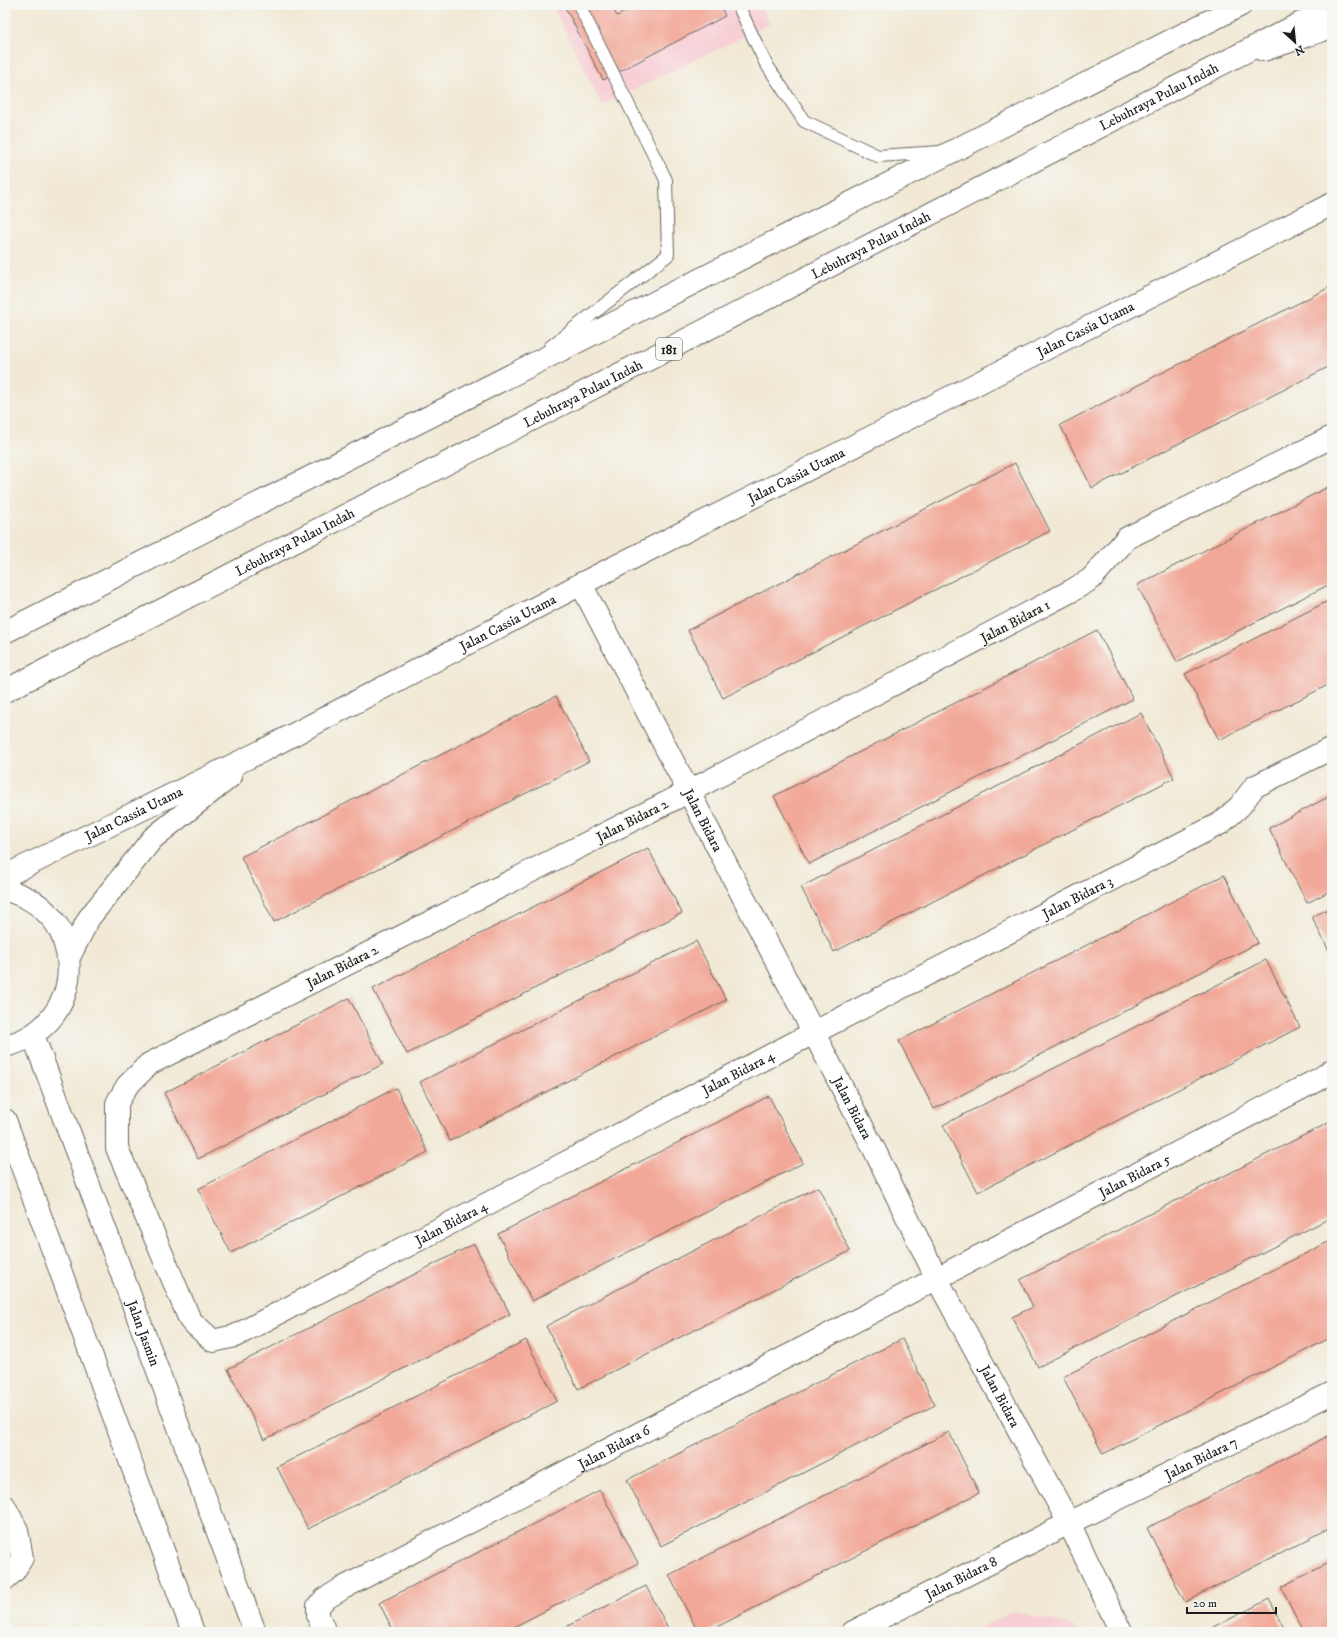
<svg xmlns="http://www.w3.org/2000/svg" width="1337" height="1637" font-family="'IM FELL DW Pica',serif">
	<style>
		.built { fill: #f7cfd5 }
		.building { fill: #f2a898 }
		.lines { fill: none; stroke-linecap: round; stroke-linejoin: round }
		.service-casing { stroke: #67645d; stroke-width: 14 }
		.minor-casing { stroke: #67645d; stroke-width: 24 }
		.tertiary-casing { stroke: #67645d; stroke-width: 24 }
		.primary-casing { stroke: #67645d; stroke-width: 24 }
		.service { stroke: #fff; stroke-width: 12 }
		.minor { stroke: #fff; stroke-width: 22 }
		.tertiary { stroke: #fff; stroke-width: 22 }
		.primary { stroke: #fff; stroke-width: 22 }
		.labels { text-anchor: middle; stroke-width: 3; stroke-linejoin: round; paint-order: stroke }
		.shield { fill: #f6f6f2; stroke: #5d5d5c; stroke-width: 1 }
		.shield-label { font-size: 13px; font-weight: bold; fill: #1c1c1c }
		.street-label { font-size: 14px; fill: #1c1c1c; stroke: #f6f6f2 }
	</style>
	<rect width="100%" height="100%" fill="#f6f6f2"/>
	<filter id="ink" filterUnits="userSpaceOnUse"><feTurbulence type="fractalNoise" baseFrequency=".025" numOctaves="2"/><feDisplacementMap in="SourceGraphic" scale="8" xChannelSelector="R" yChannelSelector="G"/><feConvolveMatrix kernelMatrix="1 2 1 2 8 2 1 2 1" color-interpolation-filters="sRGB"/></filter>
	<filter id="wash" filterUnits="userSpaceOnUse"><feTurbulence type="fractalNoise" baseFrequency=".012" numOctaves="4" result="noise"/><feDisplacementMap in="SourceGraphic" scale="16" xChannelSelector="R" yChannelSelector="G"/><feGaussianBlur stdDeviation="0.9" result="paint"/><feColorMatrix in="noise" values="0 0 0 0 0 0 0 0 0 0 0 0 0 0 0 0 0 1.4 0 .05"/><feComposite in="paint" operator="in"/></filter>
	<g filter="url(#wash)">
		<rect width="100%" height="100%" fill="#f1e9d5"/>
		<g class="built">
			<polygon points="552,5 760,5 770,24 602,105"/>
			<polygon points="1013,1611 1073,1626 1077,1632 972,1632"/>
		</g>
		<g id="blocks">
			<g class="building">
				<polygon points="564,5 611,5 617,16 638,5 720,5 725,16 603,80"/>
				<polygon points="1332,286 1332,365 1092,488 1060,425"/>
				<polygon points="1015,463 1050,531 723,698 688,630"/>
				<polygon points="1332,485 1332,583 1177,662 1137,585"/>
				<polygon points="1332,599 1332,683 1219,740 1185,674"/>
				<polygon points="1097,630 1133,699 809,864 774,796"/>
				<polygon points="556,696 589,761 274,922 241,857"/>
				<polygon points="1141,713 1174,778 834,952 801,887"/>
				<polygon points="1332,795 1332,890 1307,903 1269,828"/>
				<polygon points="648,848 682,913 407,1054 373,989"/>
				<polygon points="1224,875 1258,943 934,1109 899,1041"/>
				<polygon points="1332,907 1332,957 1312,917"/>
				<polygon points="696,941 726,1000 450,1141 420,1082"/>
				<polygon points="1266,960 1300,1027 978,1192 943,1125"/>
				<polygon points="349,998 383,1064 198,1159 164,1093"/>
				<polygon points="396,1088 428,1152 231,1253 198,1189"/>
				<polygon points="769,1096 803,1163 532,1301 498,1234"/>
				<polygon points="1332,1121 1332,1217 1038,1367 1012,1317 1033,1307 1020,1280"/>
				<polygon points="818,1187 850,1251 578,1389 546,1326"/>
				<polygon points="1332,1240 1332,1337 1103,1454 1063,1377"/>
				<polygon points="474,1244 510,1314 264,1440 228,1369"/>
				<polygon points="902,1339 935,1405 661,1546 627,1480"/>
				<polygon points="526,1340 557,1401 308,1529 277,1467"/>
				<polygon points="949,1432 979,1493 707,1632 698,1632 669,1575"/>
				<polygon points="1332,1434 1332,1527 1185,1602 1147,1528"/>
				<polygon points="600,1490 638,1563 504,1632 394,1632 379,1603"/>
				<polygon points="1332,1561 1332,1632 1304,1632 1281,1587"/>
				<polygon points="646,1586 670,1632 556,1632 591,1614"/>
				<polygon points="1269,1599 1286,1632 1204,1632 1228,1620"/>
			</g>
		</g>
	</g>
	<g filter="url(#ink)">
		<use href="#blocks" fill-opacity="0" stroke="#67645d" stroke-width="1"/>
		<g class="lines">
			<defs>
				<g id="service">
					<polyline points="738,5 765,62 804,121 878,156 941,152"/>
					<polyline points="550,347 668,255 666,180 579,5"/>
				</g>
				<g id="minor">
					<path id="s1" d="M1332 437 1127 538 1091 579 1071 591 688 792 149 1064 127 1086 117 1103V1148L190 1320 213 1341 235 1336 813 1033 1221 823 1240 806 1254 787 1332 748"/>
					<path id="s2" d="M581 584 875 1151 937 1279 1069 1523 1121 1632"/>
					<path id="s3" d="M33 1035 255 1632"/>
					<polyline points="5,1120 193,1632"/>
					<polyline points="5,1507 17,1530 22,1558 14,1571 5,1579"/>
					<path id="s4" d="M325 1632 318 1616V1606L325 1599 343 1588 1321 1078 1332 1070"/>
					<path id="s5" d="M853 1632 1069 1523 1332 1393"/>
				</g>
				<g id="tertiary">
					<polyline points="1263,50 1332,27"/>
					<path id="s6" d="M5 876 262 751 581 584 1332 204"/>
					<path d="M5 889C21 895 35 900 47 913 56 921 62 933 65 944 79 991 52 1035 5 1046"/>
					<polyline points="69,957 89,918 153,838 231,776"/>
				</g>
				<g id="primary">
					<polyline points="5,632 1241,5"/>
					<path id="s7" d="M5 691 1332 7"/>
				</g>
			</defs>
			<use href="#service" class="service-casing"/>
			<use href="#minor" class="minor-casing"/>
			<use href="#tertiary" class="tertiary-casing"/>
			<use href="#primary" class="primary-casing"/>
			<use href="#service" class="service"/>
			<use href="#minor" class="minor"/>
			<use href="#tertiary" class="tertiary"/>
			<use href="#primary" class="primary"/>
		</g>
	</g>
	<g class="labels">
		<rect class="shield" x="656" y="338" width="26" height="22" rx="3"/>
		<g class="shield-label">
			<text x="669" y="354">181</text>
		</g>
		<g class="street-label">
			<text dy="5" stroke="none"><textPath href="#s7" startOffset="1298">Lebuhraya Pulau Indah</textPath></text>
			<text dy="5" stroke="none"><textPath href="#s7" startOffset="974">Lebuhraya Pulau Indah</textPath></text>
			<text dy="5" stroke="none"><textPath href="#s6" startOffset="1211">Jalan Cassia Utama</textPath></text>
			<text dy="5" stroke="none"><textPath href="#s7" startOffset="650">Lebuhraya Pulau Indah</textPath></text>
			<text dy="5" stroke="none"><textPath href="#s6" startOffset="887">Jalan Cassia Utama</textPath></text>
			<text dy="5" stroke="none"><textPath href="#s7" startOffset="326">Lebuhraya Pulau Indah</textPath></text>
			<text transform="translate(1015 621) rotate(-28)" y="5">Jalan Bidara 1</text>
			<text dy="5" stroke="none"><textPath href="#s6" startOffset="563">Jalan Cassia Utama</textPath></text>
			<text dy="5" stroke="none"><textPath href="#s6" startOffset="143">Jalan Cassia Utama</textPath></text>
			<text transform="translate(632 820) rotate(-27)" y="5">Jalan Bidara 2</text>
			<text dy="5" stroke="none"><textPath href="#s2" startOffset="266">Jalan Bidara</textPath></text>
			<text dy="5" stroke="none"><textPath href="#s1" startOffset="2629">Jalan Bidara 3</textPath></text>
			<text transform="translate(342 966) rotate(-27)" y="5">Jalan Bidara 2</text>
			<text dy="5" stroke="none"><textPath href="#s1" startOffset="2247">Jalan Bidara 4</textPath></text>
			<text dy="5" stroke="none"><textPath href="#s2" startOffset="590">Jalan Bidara</textPath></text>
			<text dy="5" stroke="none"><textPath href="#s4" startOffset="951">Jalan Bidara 5</textPath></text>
			<text dy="5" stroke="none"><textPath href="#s1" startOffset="1923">Jalan Bidara 4</textPath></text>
			<text dy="5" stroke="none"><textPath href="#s3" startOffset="318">Jalan Jasmin</textPath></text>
			<text dy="5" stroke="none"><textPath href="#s2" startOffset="914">Jalan Bidara</textPath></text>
			<text dy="5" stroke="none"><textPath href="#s4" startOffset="364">Jalan Bidara 6</textPath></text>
			<text dy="5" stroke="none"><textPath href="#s5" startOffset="389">Jalan Bidara 7</textPath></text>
			<text dy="5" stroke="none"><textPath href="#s5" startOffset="121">Jalan Bidara 8</textPath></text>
		</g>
	</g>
	<rect width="1337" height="1637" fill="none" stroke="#f6f6f2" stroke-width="20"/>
	<g transform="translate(1295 42) rotate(153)" stroke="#f6f6f2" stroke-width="3" paint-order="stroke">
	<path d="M0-3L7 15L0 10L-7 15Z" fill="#1c1c1c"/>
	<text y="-6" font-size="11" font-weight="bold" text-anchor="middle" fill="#1c1c1c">N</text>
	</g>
	<path d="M1187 1607v6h89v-6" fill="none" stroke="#1c1c1c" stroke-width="2"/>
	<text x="1193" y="1607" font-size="12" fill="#1c1c1c" stroke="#f6f6f2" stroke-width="3" paint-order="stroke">20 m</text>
</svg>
